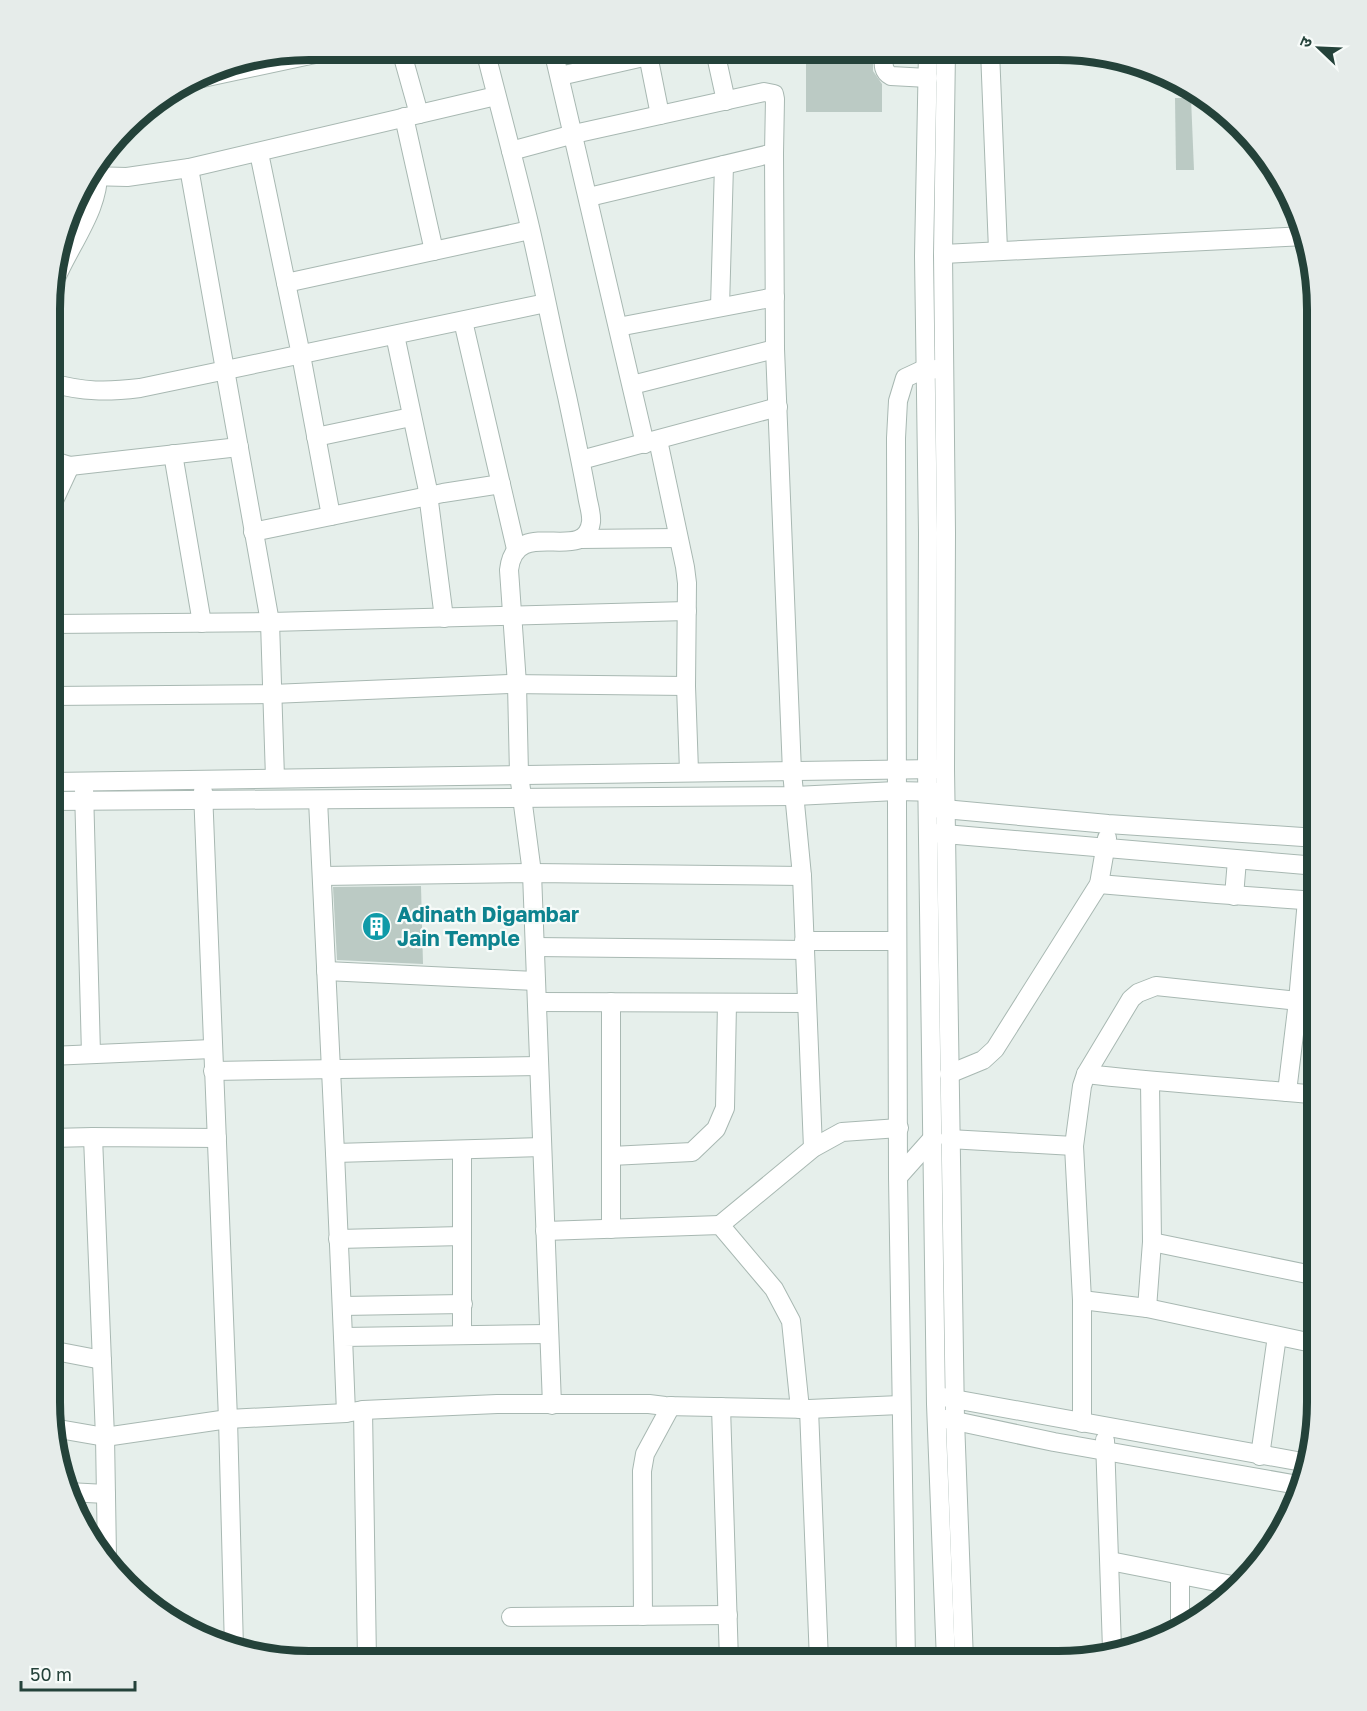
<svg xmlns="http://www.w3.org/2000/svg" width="1367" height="1711" font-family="'Golos Text','Noto Sans Devanagari',sans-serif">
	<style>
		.building { fill: #bbcac4 }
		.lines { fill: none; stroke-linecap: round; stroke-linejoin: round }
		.minor-casing { stroke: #a8b8b2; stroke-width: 20 }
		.minor { stroke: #fff; stroke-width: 18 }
		.labels { text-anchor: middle; stroke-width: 4.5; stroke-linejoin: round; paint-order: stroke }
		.culture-label { font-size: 21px; font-weight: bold; fill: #0d838f; stroke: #f7fbf9; text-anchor: start }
		.rim { fill: none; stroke: #24423a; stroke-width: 8 }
	</style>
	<rect width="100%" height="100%" fill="#e6efeb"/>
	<g class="building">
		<polygon points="806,51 873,51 873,71 882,84 882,112 806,112"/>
		<polygon points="1175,98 1191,98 1194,170 1176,170"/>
		<polygon points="421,886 423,964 337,960 333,887"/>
	</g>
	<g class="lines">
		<defs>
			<g id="minor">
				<polyline points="401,50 419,114"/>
				<path d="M485 50C500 109 516 168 530 227 543 283 554 340 567 396 574 429 581 462 587 495 588 503 592 514 591 522 585 566 515 514 509 570L517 684 519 774 532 873 552 1405"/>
				<polyline points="553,50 645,444"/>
				<polyline points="647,50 660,115"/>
				<polyline points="715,51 726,101"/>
				<path d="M884 51C884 61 881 71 891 76L928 78"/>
				<polyline points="928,51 924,256 928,533 927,768 936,1404 946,1661"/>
				<polyline points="946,51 943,254 946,533 945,769 955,1420 964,1661"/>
				<polyline points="990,51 998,250"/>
				<polyline points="560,76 648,56"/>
				<polyline points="198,79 334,50"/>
				<polyline points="404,117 434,251"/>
				<polyline points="511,151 574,134 764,92 774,94 775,99 774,153 775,349 792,772 802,876 813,1148"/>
				<polyline points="259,153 301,355 331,516"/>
				<polyline points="189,168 270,622 275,778"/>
				<polyline points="88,176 127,177 189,168 496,96"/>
				<polyline points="589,197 774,153"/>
				<polyline points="943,254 1306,236"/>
				<polyline points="286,283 530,230"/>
				<path d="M52 288C66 248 102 210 98 165"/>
				<polyline points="720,307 724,165"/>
				<polyline points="463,321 516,549"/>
				<polyline points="618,327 775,297"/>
				<polyline points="395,335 427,486 444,618"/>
				<path d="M52 383C83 392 107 392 140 388L546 303"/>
				<polyline points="632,385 775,349"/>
				<polyline points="316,437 411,417"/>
				<polyline points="658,440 685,567 687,583 686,686 689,771"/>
				<polyline points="173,454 202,623"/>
				<polyline points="581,460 778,407"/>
				<polyline points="70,466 239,447"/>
				<polyline points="51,507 70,466 51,460"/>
				<polyline points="253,532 443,493 501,484"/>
				<polyline points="580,539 678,538"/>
				<polyline points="51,624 270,622 687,611"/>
				<polyline points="51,696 272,694 509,684 686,686"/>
				<polyline points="51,782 937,769"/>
				<polyline points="84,789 91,1054"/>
				<polyline points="203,791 228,1419 234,1649"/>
				<polyline points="318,800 335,1153"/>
				<polyline points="51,801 795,796 896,791 940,792"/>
				<polyline points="933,808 1108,824 1317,838"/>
				<polyline points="933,833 1317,866"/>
				<polyline points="322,876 532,873 802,876"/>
				<polyline points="1099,884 1217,894 1317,901"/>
				<polyline points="1234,896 1237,860"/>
				<polyline points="804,941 897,941"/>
				<polyline points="535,947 804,950"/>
				<polyline points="326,971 536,981"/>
				<polyline points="537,1002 807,1003"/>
				<polyline points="50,1056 212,1049"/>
				<polyline points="213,1071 539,1066"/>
				<polyline points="949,1074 983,1060 995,1049 1099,884 1107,838"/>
				<path d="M1086 1074C1163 1083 1240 1087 1317 1095"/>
				<polyline points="1287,1092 1298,1001 1307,900"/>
				<polyline points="93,1137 105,1437 107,1556"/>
				<polyline points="50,1138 93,1137 217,1138"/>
				<polyline points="949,1139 1074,1146"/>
				<polyline points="462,1150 462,1335"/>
				<polyline points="611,1156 692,1152 716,1129 725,1108 727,1003"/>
				<polyline points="898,1177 931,1140"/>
				<polyline points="720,1225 813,1148 842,1132 899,1128"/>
				<polyline points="611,1229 611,1002"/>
				<polyline points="545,1231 720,1225 774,1289 791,1321 800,1409"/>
				<polyline points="338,1239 462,1236"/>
				<polyline points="1152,1242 1317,1276"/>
				<polyline points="1082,1300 1147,1308 1317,1344"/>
				<polyline points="342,1306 463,1304"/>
				<polyline points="1147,1308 1152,1242 1150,1082"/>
				<polyline points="343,1337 335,1153 542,1147"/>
				<polyline points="50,1350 102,1360"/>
				<polyline points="943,1397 1308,1463"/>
				<polyline points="721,1407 729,1661"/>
				<polyline points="809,1409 819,1661"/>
				<polyline points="363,1410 367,1661"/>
				<polyline points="346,1413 343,1337 549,1334"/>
				<polyline points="946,1419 1054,1442 1304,1486"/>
				<polyline points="1082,1423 1082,1300 1074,1146 1082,1086 1086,1074 1131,999 1138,993 1156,986 1317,1003"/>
				<polyline points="53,1428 105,1437 228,1419 346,1413 363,1410 497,1404 649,1404 665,1406 809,1409 900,1405"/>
				<polyline points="1105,1440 1112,1649"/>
				<polyline points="1260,1456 1277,1336"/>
				<polyline points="68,1492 106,1494"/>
				<polyline points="1110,1561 1232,1585"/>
				<polyline points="1180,1575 1180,1629"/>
				<polyline points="643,1616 642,1471 645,1454 671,1406"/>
				<polyline points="511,1617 728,1615"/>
				<polyline points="906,1661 898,1177 896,438 898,401 905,378 920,371 937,369"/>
			</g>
		</defs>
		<use href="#minor" class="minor-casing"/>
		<use href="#minor" class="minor"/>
	</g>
	<defs>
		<symbol id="building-disc" viewBox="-11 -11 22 22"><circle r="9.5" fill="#0f9aa8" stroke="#f7fbf9"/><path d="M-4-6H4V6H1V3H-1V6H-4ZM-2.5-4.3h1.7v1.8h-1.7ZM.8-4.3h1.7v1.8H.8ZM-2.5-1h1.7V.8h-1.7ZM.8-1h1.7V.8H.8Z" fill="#fff"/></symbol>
	</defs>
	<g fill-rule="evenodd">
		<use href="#building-disc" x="360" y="910" width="33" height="33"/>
	</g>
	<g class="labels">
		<g class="culture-label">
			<text x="397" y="922">Adinath Digambar<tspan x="397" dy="24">Jain Temple</tspan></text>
		</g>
	</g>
	<path d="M0 0H1367V1711H0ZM309 60H1058A249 249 0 0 1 1307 309V1402A249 249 0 0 1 1058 1651H309A249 249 0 0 1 60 1402V309A249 249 0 0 1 309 60Z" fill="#e6ecea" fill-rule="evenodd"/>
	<path class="rim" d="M309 60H1058A249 249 0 0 1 1307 309V1402A249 249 0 0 1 1058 1651H309A249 249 0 0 1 60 1402V309A249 249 0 0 1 309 60Z"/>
	<g transform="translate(1319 48) rotate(293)" stroke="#f7fbf9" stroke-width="4.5" paint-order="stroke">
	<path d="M0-4.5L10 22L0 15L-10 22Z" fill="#24423a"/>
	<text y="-9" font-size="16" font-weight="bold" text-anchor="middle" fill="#24423a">उ</text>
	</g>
	<path d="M21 1681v9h114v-9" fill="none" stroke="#24423a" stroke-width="3"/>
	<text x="30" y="1681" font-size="18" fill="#24423a" stroke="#f7fbf9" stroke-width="4.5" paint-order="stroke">50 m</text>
</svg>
